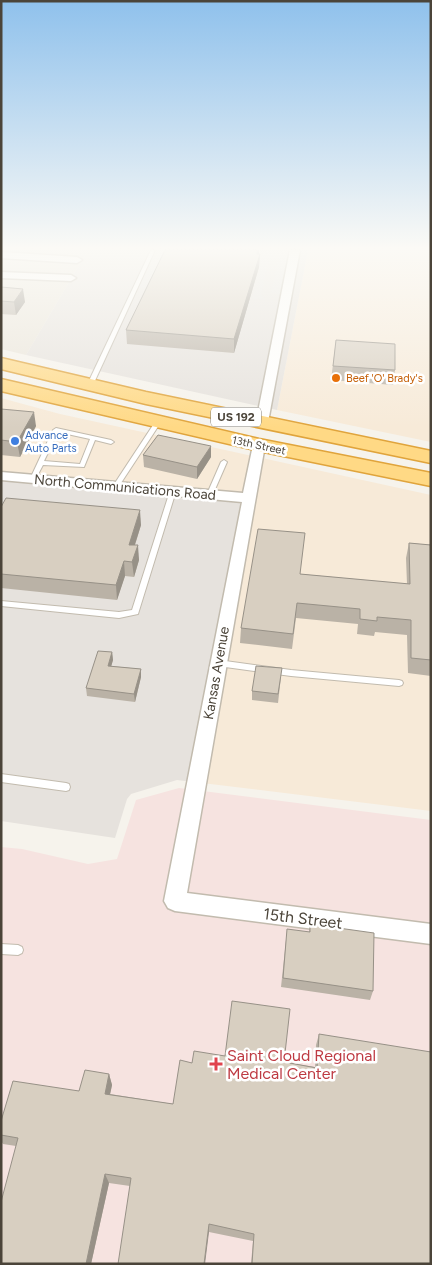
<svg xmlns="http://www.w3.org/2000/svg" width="432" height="1265" font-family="Figtree,sans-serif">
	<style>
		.residential { fill: #eae5da }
		.commercial { fill: #f7ead8 }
		.industrial { fill: #e6e2dd }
		.medical { fill: #f6e3e0 }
		.parking { fill: #e5e3e0 }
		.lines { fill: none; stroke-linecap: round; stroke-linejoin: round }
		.service-casing { stroke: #c2bbae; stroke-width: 2 }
		.minor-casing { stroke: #c2bbae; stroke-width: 3 }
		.trunk-casing { stroke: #e0a43c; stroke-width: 3 }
		.service { fill: #fff; fill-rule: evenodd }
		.minor { fill: #fff; fill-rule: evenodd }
		.trunk { fill: #ffd985; fill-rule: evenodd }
		.wall { fill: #bab2a6 }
		.shaded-wall { fill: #979187 }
		.building { fill: #d8cfc1; stroke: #979187 }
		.food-dot { fill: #e8710a; stroke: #fff; stroke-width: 2 }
		.shop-dot { fill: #3f7fe0; stroke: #fff; stroke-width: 2 }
		.health-dot { fill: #e0444e; stroke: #fff; stroke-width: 2 }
		.labels { text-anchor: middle; stroke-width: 5; stroke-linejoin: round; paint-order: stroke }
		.far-food-label { font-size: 11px; fill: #c56008; stroke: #fff; text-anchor: start }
		.far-shop-label { font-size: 11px; fill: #366cbe; stroke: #fff; text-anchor: start }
		.far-street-label { font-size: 11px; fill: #4b4439; stroke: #fff }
		.shield { fill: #fff; stroke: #817c74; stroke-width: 1 }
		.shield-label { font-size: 12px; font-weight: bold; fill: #4b4439 }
		.street-label { font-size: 14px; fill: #4b4439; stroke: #fff }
		.near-street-label { font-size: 16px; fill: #4b4439; stroke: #fff }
		.near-health-label { font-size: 16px; fill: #be3a42; stroke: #fff; text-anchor: start }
	</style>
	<rect width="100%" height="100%" fill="#f6f3ec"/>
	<polygon class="residential" points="1,254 82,260 26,355 1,349"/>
	<g class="commercial">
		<polygon points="308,250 431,250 431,442 277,410"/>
		<polygon points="1,398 60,414 431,495 431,811 202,783 1,476"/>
	</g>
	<g class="industrial">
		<polygon points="308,250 277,410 26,355 82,260 1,254 2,250"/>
		<polygon points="1,476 254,496 202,783 177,780 131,794 127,799 115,838 1,821"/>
	</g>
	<polygon class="medical" points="179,788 431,820 431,1264 1,1264 1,847 22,849 88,864 117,859 136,800"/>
	<g class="parking">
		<polygon points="261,250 271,250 261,294 265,300 252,299 263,255"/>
		<polygon points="281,250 289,253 280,295 271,292"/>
		<polygon points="165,254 149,287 138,288 156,255"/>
	</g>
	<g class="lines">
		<defs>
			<g id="service">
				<polygon points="151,250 155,250 93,385 88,386 87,385"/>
				<polygon points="158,420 161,422 119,486 116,488 114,487 113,486 155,422"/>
				<path d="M56 428 111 440 114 442 111 444 95 440 84 467 43 465 35 480H31L30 479 53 430ZM58 432 90 439 80 464 44 461Z"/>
				<polygon points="224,460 227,462 213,494 212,495 208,495 207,494 221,462"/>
				<polygon points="173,489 176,491 138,614 119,618 1,606 1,601 119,612 132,610 170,491"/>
				<polygon points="218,660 291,670 399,680 402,681 403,683 402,685 399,686 291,676 218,666 215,665 214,663 215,661"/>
				<polygon points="1,774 66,783 69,784 70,787 69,790 66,791 1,782"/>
				<polygon points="1,944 18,945 22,947 23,950 22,953 18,955 1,954"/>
			</g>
			<g id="minor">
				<polygon points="290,250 300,250 268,422 262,426 256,422"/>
				<polygon points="1,252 77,257 82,260 77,263 1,258"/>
				<polygon points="1,272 71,275 76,278 71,281 1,278"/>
				<polygon points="259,441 265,445 187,893 431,924 431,944 175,911 168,908 164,901 242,502 1,480 1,472 243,493 253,445"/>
			</g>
			<g id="trunk">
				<polygon points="1,358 146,392 431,451 431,463 146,404 1,369"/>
				<polygon points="1,379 259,439 431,473 431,486 259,451 1,391"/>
			</g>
		</defs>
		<use href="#service" class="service-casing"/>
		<use href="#minor" class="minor-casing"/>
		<use href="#trunk" class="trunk-casing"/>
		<use href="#service" class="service"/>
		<use href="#minor" class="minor"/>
		<use href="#trunk" class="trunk"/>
	</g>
	<g class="wall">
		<polygon points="259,250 259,254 260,254 259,267 234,353 127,344 126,330"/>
		<polygon points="1,287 25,302 16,315 1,314"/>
		<polygon points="336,340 395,370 393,385 331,380"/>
		<polygon points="1,409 36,426 20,457 1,455"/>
		<polygon points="143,455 211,457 197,479 144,467"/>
		<polygon points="1,507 141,525 135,545 139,560 134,577 125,576 117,600 1,588"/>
		<polygon points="409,543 431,545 431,676 408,673 407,635 375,632 374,636 357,634 358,624 296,618 292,649 240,643 241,628 300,574 407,584 406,558"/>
		<polygon points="112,652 113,660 111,666 141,669 141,677 135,702 87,696 86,688"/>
		<polygon points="281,677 278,703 252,700 252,691"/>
		<polygon points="310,924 373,991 370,1000 281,987 286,940 309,932"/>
		<polygon points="319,1034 431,1264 251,1264 253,1241 209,1232 130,1186 109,1183 91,1264 1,1264 16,1146 3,1144 1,1141 1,1121 79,1091 109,1074 112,1085 110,1094 173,1104 192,1063 225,1056 284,1062 315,1067 316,1045"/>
	</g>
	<g class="shaded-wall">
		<polygon points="257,250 259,250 257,263 260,254 259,267 234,353 234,339"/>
		<polygon points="23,289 25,302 16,315 14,302"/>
		<polygon points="34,412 36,426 20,457 17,442"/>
		<polygon points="211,446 211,457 197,479 197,467"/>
		<polygon points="140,510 141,525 130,560 129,545"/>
		<polygon points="138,545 139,560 134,577 132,562"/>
		<polygon points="124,561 125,576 117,600 116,585"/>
		<polygon points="112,652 113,660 109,674 108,666"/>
		<polygon points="141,669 141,677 135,702 134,694"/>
		<polygon points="109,1074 112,1085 108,1104 105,1094"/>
		<polygon points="105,1174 109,1183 91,1264 86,1264"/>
		<polygon points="209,1224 209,1232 205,1264 204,1264"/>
	</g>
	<g class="building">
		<polygon points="165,250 257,250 257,254 260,254 234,339 126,330"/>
		<polygon points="1,287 23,289 14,302 1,301"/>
		<polygon points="336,340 395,344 395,370 333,366"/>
		<polygon points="1,409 34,412 17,442 1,440"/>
		<polygon points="158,435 211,446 197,467 143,455"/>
		<polygon points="6,498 140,510 129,545 138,545 132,562 124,561 116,585 1,574 1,507"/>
		<polygon points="258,529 305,533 300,574 410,584 409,543 431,545 431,660 411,658 411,620 377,617 377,621 360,619 360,609 297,603 293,634 241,628"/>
		<polygon points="98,651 112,652 108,666 141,669 134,694 86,688"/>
		<polygon points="256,666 282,668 278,694 252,691"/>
		<polygon points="310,924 374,933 373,991 283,978 287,929 310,932"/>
		<polygon points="232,1001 290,1009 284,1062 317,1068 319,1034 431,1052 431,1264 252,1264 254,1234 209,1224 204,1264 118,1264 131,1178 105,1174 86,1264 1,1264 1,1202 18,1138 1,1135 1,1121 13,1081 79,1091 85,1070 109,1074 105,1094 173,1104 180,1060 192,1063 194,1051 225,1056"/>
	</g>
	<linearGradient id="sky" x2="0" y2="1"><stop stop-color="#8fc1ec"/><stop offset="0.58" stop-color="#fbfaf6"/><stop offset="1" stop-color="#fbfaf6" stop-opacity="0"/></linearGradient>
	<rect width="432" height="428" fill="url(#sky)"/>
	<circle class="food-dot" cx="336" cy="378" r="5"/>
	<circle class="shop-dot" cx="15" cy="441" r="5"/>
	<path class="health-dot" d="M213.5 1056.5h5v5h5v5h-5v5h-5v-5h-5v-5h5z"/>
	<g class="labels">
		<g class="far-food-label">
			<text x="346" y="382">Beef 'O' Brady's</text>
		</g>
		<g class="far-shop-label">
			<text x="25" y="439">Advance<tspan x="25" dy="13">Auto Parts</tspan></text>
		</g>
		<g class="far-street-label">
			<text transform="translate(259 445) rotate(12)" y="4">13th Street</text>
		</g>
		<rect class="shield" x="211" y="407.5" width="50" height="19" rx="4"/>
		<g class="shield-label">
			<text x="236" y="421">US 192</text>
		</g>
		<g class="street-label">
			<text transform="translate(125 487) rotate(5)" y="5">North Communications Road</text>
			<text transform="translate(216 673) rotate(-80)" y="5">Kansas Avenue</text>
		</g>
		<g class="near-street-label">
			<text transform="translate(303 918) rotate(7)" y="6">15th Street</text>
		</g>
		<g class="near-health-label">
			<text x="227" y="1061">Saint Cloud Regional<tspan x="227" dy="18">Medical Center</tspan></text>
		</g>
	</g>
	<rect width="432" height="1265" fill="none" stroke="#4b4439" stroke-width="5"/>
</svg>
